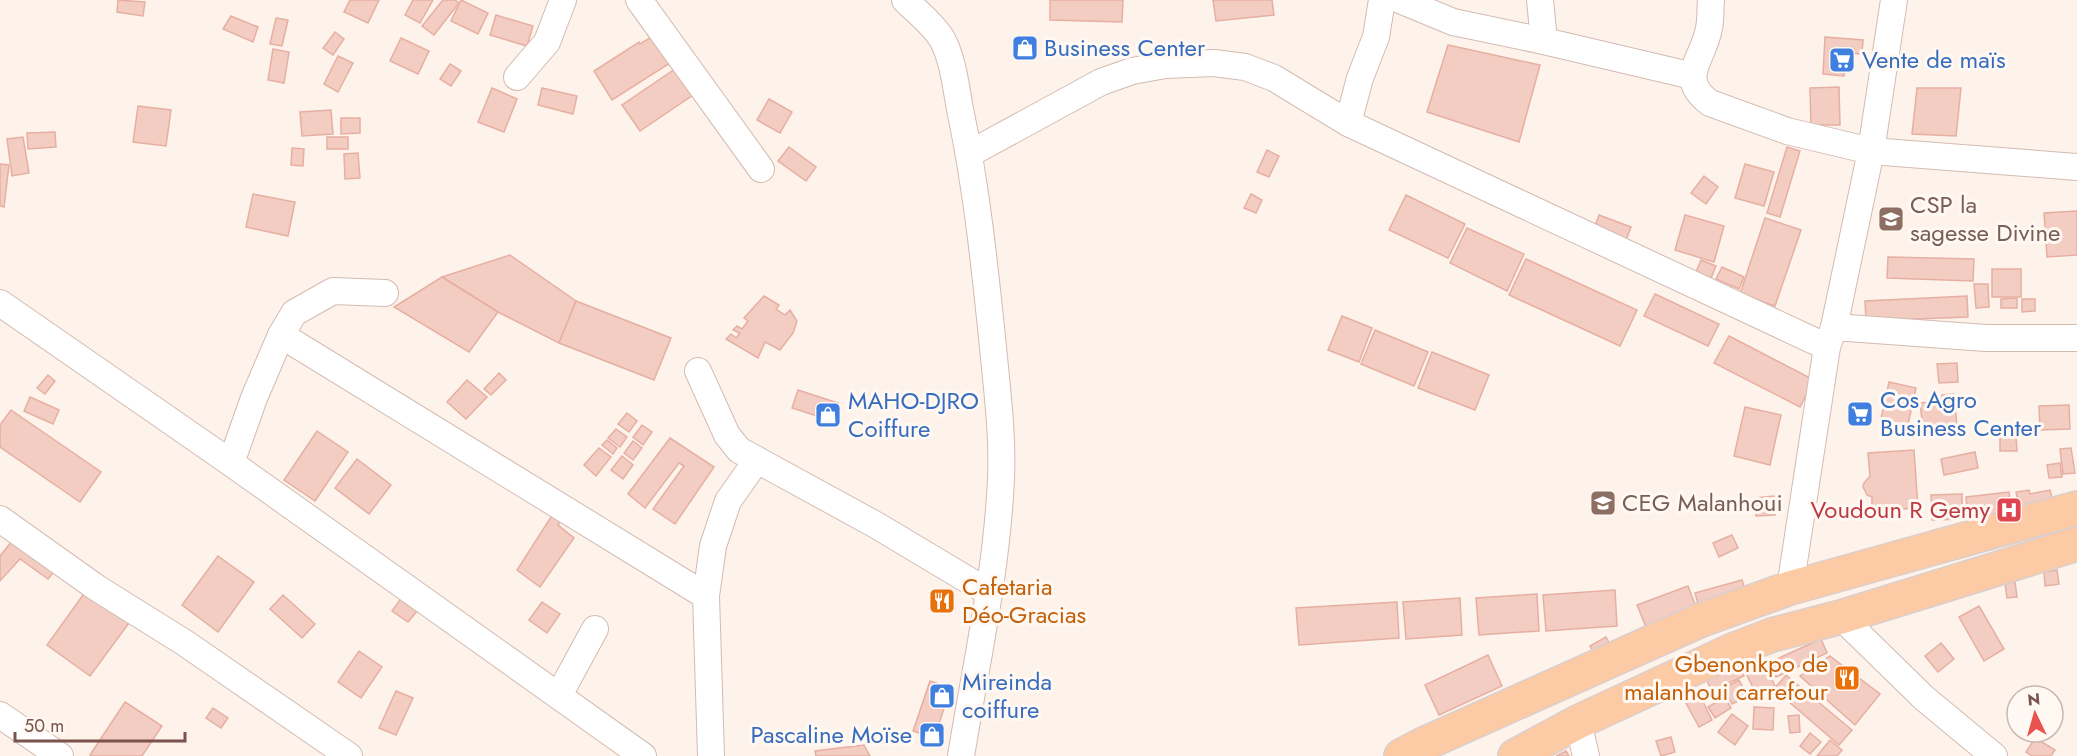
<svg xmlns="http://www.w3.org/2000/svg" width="2077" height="756" font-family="Jost,sans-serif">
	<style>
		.building { fill: #f3ccc2; stroke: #e7afa2; stroke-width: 1.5 }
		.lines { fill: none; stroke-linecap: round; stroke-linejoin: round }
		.minor-casing { stroke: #d3bbb2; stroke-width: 28 }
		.primary-casing { stroke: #dacfcd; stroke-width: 36 }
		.minor { stroke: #fff; stroke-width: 26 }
		.primary { stroke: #fccaa4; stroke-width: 33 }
		.labels { text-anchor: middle; stroke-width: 6; stroke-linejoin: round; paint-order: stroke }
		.shop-label { font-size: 24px; fill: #366cbe; stroke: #fff8f3; text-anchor: start }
		.education-label { font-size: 24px; fill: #785e54; stroke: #fff8f3; text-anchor: start }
		.health-label { font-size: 24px; fill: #be3a42; stroke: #fff8f3; text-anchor: end }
		.food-label { font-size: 24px; fill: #c56008; stroke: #fff8f3; text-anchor: start }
	</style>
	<rect width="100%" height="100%" fill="#fdf3eb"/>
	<g class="building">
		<polygon points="118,0 145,2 143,16 117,12"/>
		<polygon points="350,0 379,0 368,23 344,12"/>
		<polygon points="413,0 433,0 420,23 405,15"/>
		<polygon points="443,0 455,0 459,3 434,35 422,26"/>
		<polygon points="461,0 488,13 478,34 451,21"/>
		<polygon points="1050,0 1123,0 1122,22 1050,20"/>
		<polygon points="1213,0 1272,0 1274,15 1216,21"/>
		<polygon points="496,15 533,26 527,46 490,35"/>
		<polygon points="231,16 258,27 253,42 223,29"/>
		<polygon points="276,18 288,20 282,46 270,44"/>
		<polygon points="335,32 344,39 333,55 323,48"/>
		<polygon points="653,36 670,63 612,100 594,71 639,42 640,44"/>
		<polygon points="1825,37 1863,40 1862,54 1845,53 1844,76 1823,74"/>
		<polygon points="401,38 429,51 418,74 390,61"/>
		<polygon points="1448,45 1540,65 1519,142 1427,112"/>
		<polygon points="273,49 289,52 284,83 268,80"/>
		<polygon points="338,56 353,63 338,92 324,84"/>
		<polygon points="450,64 461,71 451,86 440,79"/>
		<polygon points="675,69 693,95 640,131 622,105"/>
		<polygon points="1839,87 1840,125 1811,125 1810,88"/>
		<polygon points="492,88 517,99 504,132 478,122"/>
		<polygon points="542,88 577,96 573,114 538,105"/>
		<polygon points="1917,88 1961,88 1956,136 1912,134"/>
		<polygon points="769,99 792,112 780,133 757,120"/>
		<polygon points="138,106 171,110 166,146 133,142"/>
		<polygon points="331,110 333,134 302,136 300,112"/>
		<polygon points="341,118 360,118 360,133 341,134"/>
		<polygon points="55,132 56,147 28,149 27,133"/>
		<polygon points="23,137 29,173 12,176 7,139"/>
		<rect x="327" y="137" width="21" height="12"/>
		<polygon points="789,147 816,167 806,181 778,161"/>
		<polygon points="1787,147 1800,151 1780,217 1767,213"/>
		<polygon points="292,148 304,149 303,166 291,165"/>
		<polygon points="1267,150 1279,156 1269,177 1257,172"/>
		<polygon points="358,153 360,178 345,179 344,154"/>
		<polygon points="0,164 9,165 4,207 0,206"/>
		<polygon points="1745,164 1774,172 1764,206 1735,198"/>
		<polygon points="1704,176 1718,187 1706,204 1691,193"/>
		<polygon points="253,194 295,202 288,236 246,227"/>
		<polygon points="1251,194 1262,200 1256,213 1244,208"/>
		<polygon points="1406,195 1465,224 1448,258 1389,230"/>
		<polygon points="2077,211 2077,255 2047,257 2044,213"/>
		<polygon points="1599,215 1631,227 1625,243 1593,231"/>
		<polygon points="1685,215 1724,226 1714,262 1675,250"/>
		<polygon points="1765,218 1801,230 1775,306 1740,294"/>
		<polygon points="1467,228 1524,254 1507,291 1450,263"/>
		<polygon points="510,255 576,301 559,343 498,312 442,277"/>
		<polygon points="1888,257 1974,259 1973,281 1887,278"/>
		<polygon points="1526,259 1637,310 1620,346 1509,295"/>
		<polygon points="1701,260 1716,266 1709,283 1694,277"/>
		<polygon points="1722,267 1744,277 1739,289 1716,279"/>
		<rect x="1992" y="269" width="29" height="28"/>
		<polygon points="442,277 498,312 469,352 394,307"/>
		<polygon points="1974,284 1988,284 1989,307 1976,308"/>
		<polygon points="1655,294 1719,324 1708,346 1644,316"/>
		<polygon points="764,296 779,305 776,309 785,315 790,310 797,321 793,333 780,350 765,342 758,358 726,339 731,334 736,338 740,333 733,330 737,326 742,329 748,321 744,318"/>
		<polygon points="1967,296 1968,317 1866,321 1865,301"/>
		<polygon points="2017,298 2017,308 2001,308 2001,299"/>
		<polygon points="2022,299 2035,299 2035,311 2022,312"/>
		<polygon points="576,301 671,338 654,380 559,343"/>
		<polygon points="1342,316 1372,328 1359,362 1328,350"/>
		<polygon points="1375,330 1428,352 1414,386 1361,364"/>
		<polygon points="1729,336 1814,380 1800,407 1714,363"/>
		<polygon points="1432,352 1489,375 1475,410 1418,388"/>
		<polygon points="1957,363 1958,382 1939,383 1937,364"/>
		<polygon points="499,373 506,380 491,395 484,389"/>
		<polygon points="48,375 55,381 45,394 37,388"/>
		<polygon points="467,380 487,397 466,419 447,402"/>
		<polygon points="1889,382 1916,388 1907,429 1880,423"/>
		<polygon points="798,390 838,403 833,421 792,408"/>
		<polygon points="1954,394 1957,426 1923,429 1920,403 1942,401 1942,395"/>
		<polygon points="30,397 59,410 53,424 24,411"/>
		<polygon points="2069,405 2070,429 2040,430 2039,406"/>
		<polygon points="1745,407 1781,415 1770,465 1734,456"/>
		<polygon points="11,410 101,472 80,502 0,447 0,425"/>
		<polygon points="627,413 637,421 629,432 618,424"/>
		<polygon points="642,425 652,432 643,445 633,437"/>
		<polygon points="871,425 878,431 871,438 864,432"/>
		<polygon points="616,429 627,437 620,447 608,438"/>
		<polygon points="317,431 348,452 315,501 284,480"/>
		<polygon points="2000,436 2016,436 2017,451 2000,451"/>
		<polygon points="670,438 714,467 675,524 653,509 684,466 679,463 645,508 628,494"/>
		<polygon points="607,440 617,448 613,454 602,445"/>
		<polygon points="633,441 642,448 633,460 624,453"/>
		<polygon points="599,448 611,457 596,476 584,465"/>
		<polygon points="2071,448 2075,473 2063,474 2060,449"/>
		<polygon points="1914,450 1918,508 1872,511 1872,497 1867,495 1863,487 1864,483 1870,476 1868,453"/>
		<polygon points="1975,452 1978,468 1944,475 1941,459"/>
		<polygon points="622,456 633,465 623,479 611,470"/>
		<polygon points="357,459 391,485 369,514 335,488"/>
		<polygon points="2060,463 2062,477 2049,478 2047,465"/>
		<polygon points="2029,490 2030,494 2050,490 2054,505 2020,511 2016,492"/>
		<polygon points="2009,492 2012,513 1968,518 1966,497"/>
		<polygon points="1962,494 1962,519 1932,520 1931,495"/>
		<polygon points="1774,496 1775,515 1756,516 1755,498"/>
		<polygon points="551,517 555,517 560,522 558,525 574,538 540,587 517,570"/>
		<polygon points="1732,535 1738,548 1719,557 1713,543"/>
		<polygon points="16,536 58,567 48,579 20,559 0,581 0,556"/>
		<polygon points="218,556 254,582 218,632 182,605"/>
		<polygon points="2057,570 2059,584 2045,586 2044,572"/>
		<polygon points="1742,580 1746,593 1699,607 1695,593"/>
		<polygon points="2015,582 2017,597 2007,598 2005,583"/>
		<polygon points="1688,586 1696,607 1646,627 1637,605"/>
		<polygon points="88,588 132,619 90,676 47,645"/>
		<polygon points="1615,590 1617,626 1546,631 1543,595"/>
		<polygon points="1537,594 1539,631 1479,635 1476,598"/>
		<polygon points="283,595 315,624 302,638 270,609"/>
		<polygon points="402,597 418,610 408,622 392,611"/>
		<polygon points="1460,598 1462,635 1406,639 1403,602"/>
		<polygon points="542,602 560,614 547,633 529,620"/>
		<polygon points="1397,602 1399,638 1299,645 1296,608"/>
		<polygon points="1979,606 2004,649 1984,661 1959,617"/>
		<polygon points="1606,637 1612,648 1596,657 1590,646"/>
		<polygon points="1821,639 1827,653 1776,677 1770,662"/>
		<polygon points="1941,643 1954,659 1938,672 1925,656"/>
		<polygon points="359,651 382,667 361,698 338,682"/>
		<polygon points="1488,655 1502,686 1439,715 1425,685"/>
		<polygon points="1830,656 1880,694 1855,725 1800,676"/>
		<polygon points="1737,661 1744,676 1712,691 1705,677"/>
		<polygon points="1765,664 1775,686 1756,694 1746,673"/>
		<polygon points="1786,675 1852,730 1839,745 1774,689"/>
		<polygon points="1739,680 1748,696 1732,704 1724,688"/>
		<polygon points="930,681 951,688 934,738 913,731"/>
		<polygon points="396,691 413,698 396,735 379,728"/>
		<polygon points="1700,696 1712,720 1699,727 1686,703"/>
		<polygon points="1725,697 1731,708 1715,718 1708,707"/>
		<polygon points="125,702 162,726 142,756 92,756 90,755"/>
		<polygon points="1754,707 1774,708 1773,730 1753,729"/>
		<polygon points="213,708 228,718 221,728 206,718"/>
		<polygon points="1732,714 1748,726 1735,745 1718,732"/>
		<polygon points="1799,715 1800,732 1790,733 1788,716"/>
		<polygon points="1810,733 1821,742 1810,754 1800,746"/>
		<polygon points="1671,737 1675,752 1661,756 1656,741"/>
		<polygon points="2035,738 2055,750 2051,756 2032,756 2026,752"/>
		<polygon points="1830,740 1842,750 1837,756 1817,756"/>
		<polygon points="864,745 870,756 816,756 815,751"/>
		<polygon points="1566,751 1569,756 1556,756"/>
	</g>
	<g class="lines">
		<defs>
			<g id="minor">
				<polyline points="639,0 761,169"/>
				<path d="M905 0C917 12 933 24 942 39 954 61 956 90 961 114 977 191 985 269 993 347 997 390 1003 435 1001 478 997 571 976 664 961 756"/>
				<polyline points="1400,0 1453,22 1544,41"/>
				<polyline points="1540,0 1544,41 1693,76"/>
				<path d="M1711 0C1710 9 1711 19 1709 28 1704 59 1676 78 1710 103L1787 131 1871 151 2077 167"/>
				<polyline points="517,77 547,42 563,0"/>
				<polyline points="1348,123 1360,78 1376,37 1382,0"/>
				<polyline points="969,154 1101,82 1132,71 1165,65 1214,63 1245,67 1274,78 1348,123 1827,347"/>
				<polyline points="0,303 231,463 643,756"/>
				<polyline points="1834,327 1986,338 2077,338"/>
				<polyline points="281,335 706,596"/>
				<polyline points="698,371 727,435 739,450 876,525 988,592"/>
				<polyline points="231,463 254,398 281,335 294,313 333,291 385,293"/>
				<polyline points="0,519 97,588 185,643 349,756"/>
				<polyline points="1790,588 1827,347 1834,327 1871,151 1894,0"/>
				<polyline points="1841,617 1924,698 1994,756"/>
				<polyline points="559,695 595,629"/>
				<polyline points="0,715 60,756"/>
				<polyline points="1578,722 1586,756"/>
				<polyline points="711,756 706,596 713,546 728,501 757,460"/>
			</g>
			<g id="primary">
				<polyline points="1401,756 1424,744 1701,620 1790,588 2077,508"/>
				<polyline points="1515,756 1578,722 1733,650 1772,635 1841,617 2077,544"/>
			</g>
		</defs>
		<use href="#minor" class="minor-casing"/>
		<use href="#primary" class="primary-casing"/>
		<use href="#minor" class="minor"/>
		<use href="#primary" class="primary"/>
	</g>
	<defs>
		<symbol id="shop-square" viewBox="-11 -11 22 22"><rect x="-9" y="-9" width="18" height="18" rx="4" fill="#3f7fe0" stroke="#fff8f3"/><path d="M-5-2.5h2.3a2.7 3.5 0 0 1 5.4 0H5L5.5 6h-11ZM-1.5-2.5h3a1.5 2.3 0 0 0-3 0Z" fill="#fff"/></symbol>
		<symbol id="supermarket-square" viewBox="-11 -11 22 22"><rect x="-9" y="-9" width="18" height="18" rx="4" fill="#3f7fe0" stroke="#fff8f3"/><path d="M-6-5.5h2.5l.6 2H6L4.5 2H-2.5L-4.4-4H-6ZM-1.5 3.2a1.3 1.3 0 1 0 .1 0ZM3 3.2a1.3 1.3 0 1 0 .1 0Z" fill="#fff"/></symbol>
		<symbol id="school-square" viewBox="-11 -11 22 22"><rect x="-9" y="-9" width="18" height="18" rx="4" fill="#8d6e63" stroke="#fff8f3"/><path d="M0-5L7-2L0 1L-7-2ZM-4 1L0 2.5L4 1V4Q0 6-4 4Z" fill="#fff"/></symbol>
		<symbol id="hospital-square" viewBox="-11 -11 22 22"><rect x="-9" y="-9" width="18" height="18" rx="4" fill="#e0444e" stroke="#fff8f3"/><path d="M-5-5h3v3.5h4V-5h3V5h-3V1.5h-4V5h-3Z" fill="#fff"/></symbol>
		<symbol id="restaurant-square" viewBox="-11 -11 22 22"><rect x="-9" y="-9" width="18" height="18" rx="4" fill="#e8710a" stroke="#fff8f3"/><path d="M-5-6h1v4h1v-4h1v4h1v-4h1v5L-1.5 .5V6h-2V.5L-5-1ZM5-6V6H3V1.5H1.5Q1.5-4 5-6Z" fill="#fff"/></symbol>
	</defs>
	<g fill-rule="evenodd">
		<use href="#shop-square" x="1010" y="33" width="30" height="30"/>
		<use href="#supermarket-square" x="1827" y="45" width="30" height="30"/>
		<use href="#school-square" x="1876" y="204" width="30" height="30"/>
		<use href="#supermarket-square" x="1845" y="399" width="30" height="30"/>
		<use href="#shop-square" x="813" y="400" width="30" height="30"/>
		<use href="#school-square" x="1588" y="488" width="30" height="30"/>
		<use href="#hospital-square" x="1994" y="495" width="30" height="30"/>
		<use href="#restaurant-square" x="927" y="586" width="30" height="30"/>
		<use href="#restaurant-square" x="1832" y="663" width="30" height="30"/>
		<use href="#shop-square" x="927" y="681" width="30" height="30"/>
		<use href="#shop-square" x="917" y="720" width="30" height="30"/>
	</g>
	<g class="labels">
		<g class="shop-label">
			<text x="1044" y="56">Business Center</text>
			<text x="1862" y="68">Vente de maïs</text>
			<text x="1880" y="408">Cos Agro<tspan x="1880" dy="28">Business Center</tspan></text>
			<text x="848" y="409">MAHO-DJRO<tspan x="848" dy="28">Coiffure</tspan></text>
			<text x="962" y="690">Mireinda<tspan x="962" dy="28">coiffure</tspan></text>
			<text x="912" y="743" text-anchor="end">Pascaline Moïse</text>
		</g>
		<g class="education-label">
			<text x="1910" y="213">CSP la<tspan x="1910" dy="28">sagesse Divine</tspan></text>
			<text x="1622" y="511">CEG Malanhoui</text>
		</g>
		<g class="health-label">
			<text x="1990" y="518">Voudoun R Gemy</text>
		</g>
		<g class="food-label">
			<text x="962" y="595">Cafetaria<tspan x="962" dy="28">Déo-Gracias</tspan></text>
			<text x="1828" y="672" text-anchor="end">Gbenonkpo de<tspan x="1828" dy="28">malanhoui carrefour</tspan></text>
		</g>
	</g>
	<g transform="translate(2035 714) rotate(355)"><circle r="28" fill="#fff8f3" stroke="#cab6b0" stroke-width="1.5"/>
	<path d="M0-4.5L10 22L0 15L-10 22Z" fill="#e8534f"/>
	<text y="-9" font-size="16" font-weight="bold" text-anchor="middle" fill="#7a544c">N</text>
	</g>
	<path d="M15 732v9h170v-9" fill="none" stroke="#7a544c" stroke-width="3"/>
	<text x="24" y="732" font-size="18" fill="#7a544c" stroke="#fff8f3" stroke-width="4.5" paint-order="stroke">50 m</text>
</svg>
